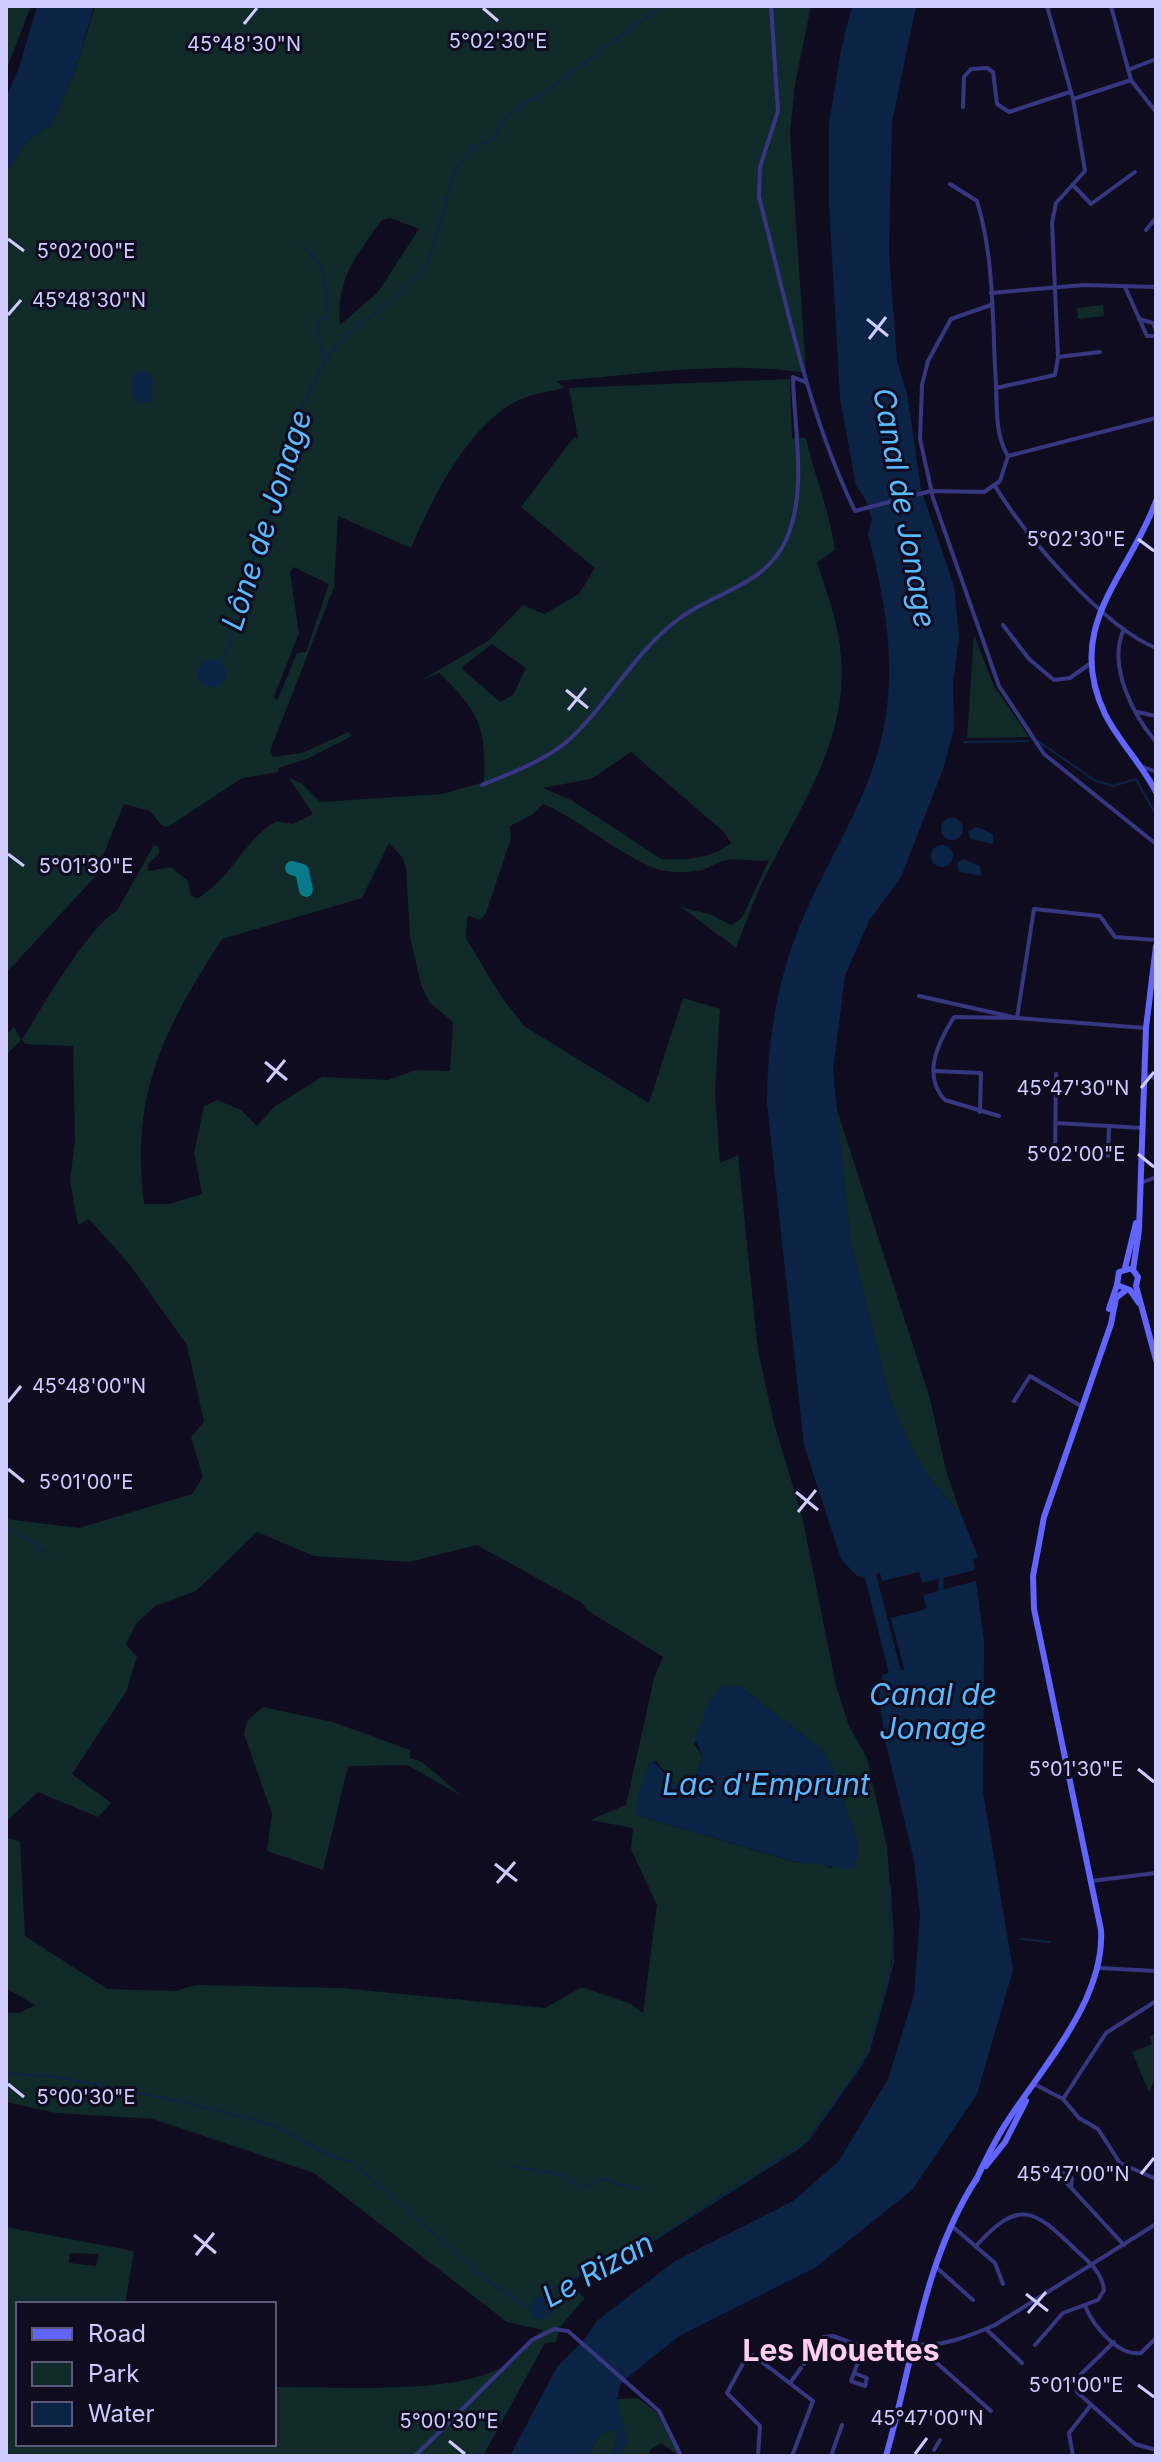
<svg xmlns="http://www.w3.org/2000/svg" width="1162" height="2462" font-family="Inter,sans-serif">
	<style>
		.green { fill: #0f2a28; fill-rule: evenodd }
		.water { fill: #0b2445 }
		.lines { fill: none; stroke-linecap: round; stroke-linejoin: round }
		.stream { stroke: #0b2445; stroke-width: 2 }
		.canal { stroke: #0b2445; stroke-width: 5 }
		.taxiway { stroke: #087a8b; stroke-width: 14 }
		.street { stroke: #363780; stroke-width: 4 }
		.secondary { stroke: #6265ff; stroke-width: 6 }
		.ticks { fill: none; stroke: #cfcbff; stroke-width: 3 }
		.labels { text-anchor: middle; stroke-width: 6; stroke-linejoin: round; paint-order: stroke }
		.water-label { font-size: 30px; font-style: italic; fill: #59baff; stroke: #0f0c20 }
		.neighbourhood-label { font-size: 30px; font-weight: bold; fill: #ffcdef; stroke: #0f0c20 }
		.ticks-label { font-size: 20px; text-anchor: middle; fill: #cfcbff; stroke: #0f0c20; stroke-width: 6; stroke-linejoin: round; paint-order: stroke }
	</style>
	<rect width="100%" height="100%" fill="#0f0c20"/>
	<g class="green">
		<polygon points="6,6 31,6 6,71"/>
		<path d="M95 6H811L795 84 790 133 806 373C723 360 641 375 557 381L564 388C549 392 529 394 515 402 468 427 431 500 411 548L338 516 334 587 270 751 273 757 302 753 349 732 352 736 307 759 278 768V772L242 778 168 827 162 826 150 811 124 804 94 878 6 973V172L27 141 52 124 76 69ZM390 218 419 229 378 292 340 325C336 278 356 256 382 220ZM293 567 329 584 306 652 297 653 277 701 274 697 299 633 290 572Z"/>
		<polygon points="1103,305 1104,316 1078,319 1077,308"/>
		<path d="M790 379 792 438H806C814 476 830 511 835 550L817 562C827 593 839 624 841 657 849 740 796 814 761 885 752 905 744 927 736 948L681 907 712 915 731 925 742 918 769 860C754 862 739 858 726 860 718 861 711 867 703 870 693 872 676 873 666 871 635 867 575 816 543 804L532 815 510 826 511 838 486 913 480 920 469 916 467 918 466 938 500 995 524 1026 649 1103 683 998 720 1009 715 1093 720 1163 738 1155 758 1351 774 1423 802 1516 836 1686 849 1726 867 1758 887 1847 894 1935 889 1982 869 2054 802 2147 659 2238 568 2282 585 2298 560 2327 556 2342 545 2343 483 2456H6V2227L134 2251 125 2304H18V2444H274V2387C335 2386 450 2396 502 2367 517 2358 528 2340 543 2330L507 2322 314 2173 153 2119 56 2113 6 2102V2013H19L35 2005 6 1988V1838L20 1841 25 1936 107 1989 175 1991 196 1985 341 1988 545 2008 582 1987 631 2004 643 2013 657 1905 631 1849 633 1828 590 1820 626 1805 654 1678 663 1657 587 1610 582 1603 477 1545 409 1562 314 1556 257 1532 196 1591 155 1606 136 1624 126 1644 137 1657 126 1692 72 1774 111 1803 98 1817 38 1792 6 1822V1519L79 1528 192 1494 203 1477 191 1437 204 1422 187 1345 130 1265 89 1219 78 1225 70 1181 75 1140 73 1046 25 1044 22 1040C39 1012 91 923 117 911L154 845 159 847V854L148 864V871L171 867 188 881 191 896 198 898C232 878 243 840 277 821L293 824 313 814 289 778 301 783 320 802 442 794 484 782C486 726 479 711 439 673L422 680 488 641 523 605 544 614 579 594 595 568 521 507 574 437 578 439 569 388ZM492 644 526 668 513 695 500 702 461 668ZM631 752 724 832 731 843C714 858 684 861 661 859L571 800 543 788 591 779ZM389 843 403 858 406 869 410 936 421 985 430 1003 453 1022 450 1071 416 1070 388 1080 322 1077 274 1107 257 1126 241 1110 217 1100 204 1106 194 1153 202 1194 169 1204H144C130 1094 164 1029 222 939L362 898ZM739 1686 823 1751 833 1769 858 1842V1857L831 1868 818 1862 798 1863 636 1815 649 1764 656 1761 680 1790 694 1782 703 1756 694 1744ZM70 2253 99 2254 96 2266 69 2263Z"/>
		<polygon points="974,635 994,686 1029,737 967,738"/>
		<polygon points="14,1027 21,1040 6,1055 6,1034"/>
		<polygon points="837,1110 929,1395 947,1474 961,1514 929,1478 907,1440 890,1398 850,1239"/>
		<polygon points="263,1707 333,1722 410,1750 410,1758 422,1762 462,1796 407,1765 348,1766 323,1870 267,1851 272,1814 244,1734 247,1721"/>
		<polygon points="1156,2034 1156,2076 1149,2092 1132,2052 1152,2044 1150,2036"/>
		<polygon points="638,2398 657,2413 679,2456 661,2443 651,2449 648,2456 621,2456 617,2399"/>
		<polygon points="614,2428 618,2436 612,2456 589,2456 597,2437"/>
	</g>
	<g class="water">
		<polygon points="37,6 94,6 76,69 52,124 27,141 6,172 6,97 19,68"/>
		<path d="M852 6H916L892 122 889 253 897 361 907 394 921 489 954 586 959 636 953 684 954 729 943 769 901 877 869 921 845 975 833 1070 850 1238 890 1398 907 1439 929 1478 961 1514 978 1557 973 1559 975 1570 922 1583 919 1572 882 1581 880 1573 876 1574 901 1671 904 1669 891 1618 927 1609 923 1595 976 1581 984 1642 983 1792 1013 1970 977 2094 912 2190 816 2267 679 2336 627 2378 620 2385 617 2399 628 2443 623 2446 621 2456H612L618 2436 614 2428 597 2437 589 2456H510L557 2367 583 2341 598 2320 675 2261 793 2201 839 2161 888 2079 914 1995 920 1915 914 1860 885 1740 879 1696 882 1675 889 1673 865 1577 857 1576 841 1559 804 1445 767 1103C767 1040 778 976 803 918 831 853 873 793 885 721 896 658 884 595 868 534L872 519 865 498 856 486 840 398 829 203V124L841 50Z"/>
		<polygon points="139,371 149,373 153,381 151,401 138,404 134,396 133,375"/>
		<circle cx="212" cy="673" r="14"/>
		<circle cx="952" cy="829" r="11"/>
		<polygon points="977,827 993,834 993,844 970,839 968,831"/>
		<circle cx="942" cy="856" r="11"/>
		<polygon points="963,859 980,866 981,876 959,872 957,863"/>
		<path d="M723 1685 739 1686 823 1751 833 1768 858 1842V1857L852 1869C832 1868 818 1862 799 1863L636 1815 639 1792 651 1759 680 1790 694 1782 703 1756 695 1739 710 1699Z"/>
		<circle cx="541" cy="2308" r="11"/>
	</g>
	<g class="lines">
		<g class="stream">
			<path d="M303 247C330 266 325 289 327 317L319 320 317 325 324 362"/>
			<polyline points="221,662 231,641 250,564 263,539 289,430 329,355 349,332 389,303 428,264 456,168 471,149 495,137 503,120 527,101 538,97 662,6"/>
			<polyline points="1038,741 1094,780 1113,786 1136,779 1156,815"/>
			<polyline points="964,742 1028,741"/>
			<polyline points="6,1526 49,1554"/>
			<polyline points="1021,1939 1050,1942"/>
			<polyline points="6,2073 57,2077 171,2099 274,2125 332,2157 351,2161 489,2282 529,2307"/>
			<polyline points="511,2166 560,2174 582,2188 601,2179 640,2190"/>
			<polyline points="543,2297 547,2292 659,2237 808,2140 862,2064 874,2031 893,1962 890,1886"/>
			<polyline points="476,2456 504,2410"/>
		</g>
		<polyline class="canal" points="941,1595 941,1573"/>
		<polyline class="taxiway" points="292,868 302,871 306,890"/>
		<g class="street">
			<path d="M771 6 778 111 760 167 759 197C787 304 807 412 855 511L931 491 984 492 1000 481 1008 456 1156 418"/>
			<polyline points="1111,6 1131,80"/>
			<polyline points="1128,70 1156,59"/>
			<polyline points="1073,99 1131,80 1156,112"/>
			<polyline points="963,107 964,77 971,69 987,68 993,72 997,104 1009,112 1070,92"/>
			<path d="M950 184 977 201C995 260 992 324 996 384 997 408 995 435 1008 456"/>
			<polyline points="1073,185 1091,204 1135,172"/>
			<polyline points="1146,230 1156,218"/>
			<polyline points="1125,287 1147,336 1156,336"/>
			<polyline points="991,293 1084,285 1156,287"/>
			<polyline points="991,305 951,319 928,361 922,385 920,439 933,498 999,686 1044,754 1156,844"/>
			<polyline points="1139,319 1153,323 1156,330"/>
			<polyline points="1058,357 1100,352"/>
			<polyline points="996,388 1055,375 1058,357 1052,223 1056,203 1085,171 1073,99 1047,6"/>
			<path d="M995 486C1025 535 1103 627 1156 648"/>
			<polyline points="1003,625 1029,659 1054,680 1070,678 1091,663"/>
			<path d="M1124 629C1107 665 1133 715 1156 742"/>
			<polyline points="1137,712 1156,716"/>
			<polyline points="1141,766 1156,772"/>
			<path d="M482 785C511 773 539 763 564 744 605 710 633 652 680 618 715 592 766 585 786 540 808 491 794 430 793 377L805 382"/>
			<polyline points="919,996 1017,1018 1145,1028"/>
			<polyline points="935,1071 981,1073 980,1112"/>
			<polyline points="1144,1074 1156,1079"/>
			<path d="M999 1116 945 1100C921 1075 939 1041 954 1017L1017 1018 1034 909 1100 916 1115 937 1156 940"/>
			<polyline points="1056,1123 1143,1128"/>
			<polyline points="1055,1153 1056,1074"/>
			<polyline points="1108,1156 1109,1126"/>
			<polyline points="1141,1183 1156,1177"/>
			<polyline points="1014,1401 1030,1376 1081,1406"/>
			<polyline points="1091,1881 1156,1873"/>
			<polyline points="1099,1968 1156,1971"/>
			<polyline points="1034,2084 1063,2099 1079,2118 1098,2129 1120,2163 1156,2179"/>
			<polyline points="1063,2099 1106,2033 1156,2001"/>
			<polyline points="1071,2188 1072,2178 1063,2173 1062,2178 1124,2245"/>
			<polyline points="952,2226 995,2263 1003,2284"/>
			<path d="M976 2246C1019 2198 1034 2209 1076 2250 1089 2262 1102 2272 1104 2290L1098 2300 1063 2313 1035 2345"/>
			<polyline points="936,2267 973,2300"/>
			<path d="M1085 2306C1093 2325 1118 2357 1141 2353L1156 2338"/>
			<polyline points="986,2329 1022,2363"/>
			<polyline points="1114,2342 1081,2374 1077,2392 1135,2444 1156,2450"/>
			<path d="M915 2344C941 2348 972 2335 995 2325L1156 2224"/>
			<polyline points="926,2346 930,2357 991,2411"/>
			<polyline points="804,2364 824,2337 833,2336 863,2347 893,2344 909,2356"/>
			<polyline points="854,2373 851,2381 865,2386 867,2378 854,2373 863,2347"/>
			<polyline points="790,2383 801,2368"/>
			<polyline points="934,2450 940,2440"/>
			<polyline points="415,2456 532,2340 554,2329 568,2331 659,2411 681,2456"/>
			<polyline points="758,2456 760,2426 727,2393 746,2358 753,2355 813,2401 792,2456"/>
			<polyline points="831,2456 842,2425"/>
			<polyline points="1073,2456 1069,2433 1091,2405"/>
		</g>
		<g class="secondary">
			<path d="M1156 501C1129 576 1063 626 1105 714 1119 742 1142 764 1156 792"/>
			<polyline points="1125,1268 1136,1223"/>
			<polyline points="1129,1269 1119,1272 1117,1285 1130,1290 1139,1303"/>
			<polyline points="1133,1270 1139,1230 1146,1028 1156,946"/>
			<polyline points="1133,1270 1138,1277 1136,1286 1156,1360"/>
			<polyline points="1109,1309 1117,1285"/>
			<polyline points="986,2166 1005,2142 1026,2101"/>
			<path d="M976 2180C985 2161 994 2142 1005 2125 1041 2068 1105 2001 1101 1930L1034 1609 1033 1576 1044 1517 1111 1324 1116 1298 1125 1291"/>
			<path d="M886 2456C913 2362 923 2261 977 2178"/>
		</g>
	</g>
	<path class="ticks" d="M483 8 498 21M244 24 257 8M8 239 24 251M8 315 21 300M867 319 888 336M869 339 886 317M1138 539 1154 551M566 690 588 708M568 710 586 688M8 854 24 866M265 1062 287 1080M267 1082 285 1060M1141 1088 1154 1072M1138 1154 1154 1167M8 1402 21 1386M8 1469 24 1482M796 1492 818 1510M798 1512 816 1490M1138 1769 1154 1782M495 1864 517 1881M497 1883 515 1862M8 2084 24 2097M1141 2174 1154 2158M194 2235 216 2253M196 2255 214 2233M1026 2294 1048 2311M1028 2313 1046 2292M1138 2385 1154 2397M449 2441 465 2454M915 2454 927 2438"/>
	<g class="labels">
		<g class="water-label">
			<text transform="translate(904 508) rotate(80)" y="10">Canal de Jonage</text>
			<text transform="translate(267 520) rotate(-72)" y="10">Lône de Jonage</text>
			<text x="933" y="1705">Canal de<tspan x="933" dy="34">Jonage</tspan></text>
			<text x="766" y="1795">Lac d'Emprunt</text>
			<text transform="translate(598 2270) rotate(-29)" y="10">Le Rizan</text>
		</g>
		<g class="neighbourhood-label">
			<text x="841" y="2361">Les Mouettes</text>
		</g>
	</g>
	<g class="ticks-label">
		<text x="498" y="48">5°02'30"E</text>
		<text x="244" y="51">45°48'30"N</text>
		<text x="86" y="258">5°02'00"E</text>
		<text x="89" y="307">45°48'30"N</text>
		<text x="1076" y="546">5°02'30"E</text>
		<text x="86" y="873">5°01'30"E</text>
		<text x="1073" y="1095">45°47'30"N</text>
		<text x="1076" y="1161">5°02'00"E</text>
		<text x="89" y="1393">45°48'00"N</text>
		<text x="86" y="1489">5°01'00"E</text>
		<text x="1076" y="1776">5°01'30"E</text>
		<text x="86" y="2104">5°00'30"E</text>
		<text x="1073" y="2181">45°47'00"N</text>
		<text x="1076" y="2392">5°01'00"E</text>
		<text x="927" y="2425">45°47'00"N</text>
		<text x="449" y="2428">5°00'30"E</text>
	</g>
	<rect width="1162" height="2462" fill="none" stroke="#cfcbff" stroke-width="16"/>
	<rect x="16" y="2302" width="260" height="144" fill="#0f0c20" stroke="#5c5879" stroke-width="2"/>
	<rect x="32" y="2328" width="40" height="12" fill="#6265ff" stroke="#5c5879" stroke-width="2"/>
	<text x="88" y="2342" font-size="24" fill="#cfcbff">Road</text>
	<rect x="32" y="2362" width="40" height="24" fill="#0f2a28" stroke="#5c5879" stroke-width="2"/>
	<text x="88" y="2382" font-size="24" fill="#cfcbff">Park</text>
	<rect x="32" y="2402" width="40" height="24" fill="#0b2445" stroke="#5c5879" stroke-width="2"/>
	<text x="88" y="2422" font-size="24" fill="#cfcbff">Water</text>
</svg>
